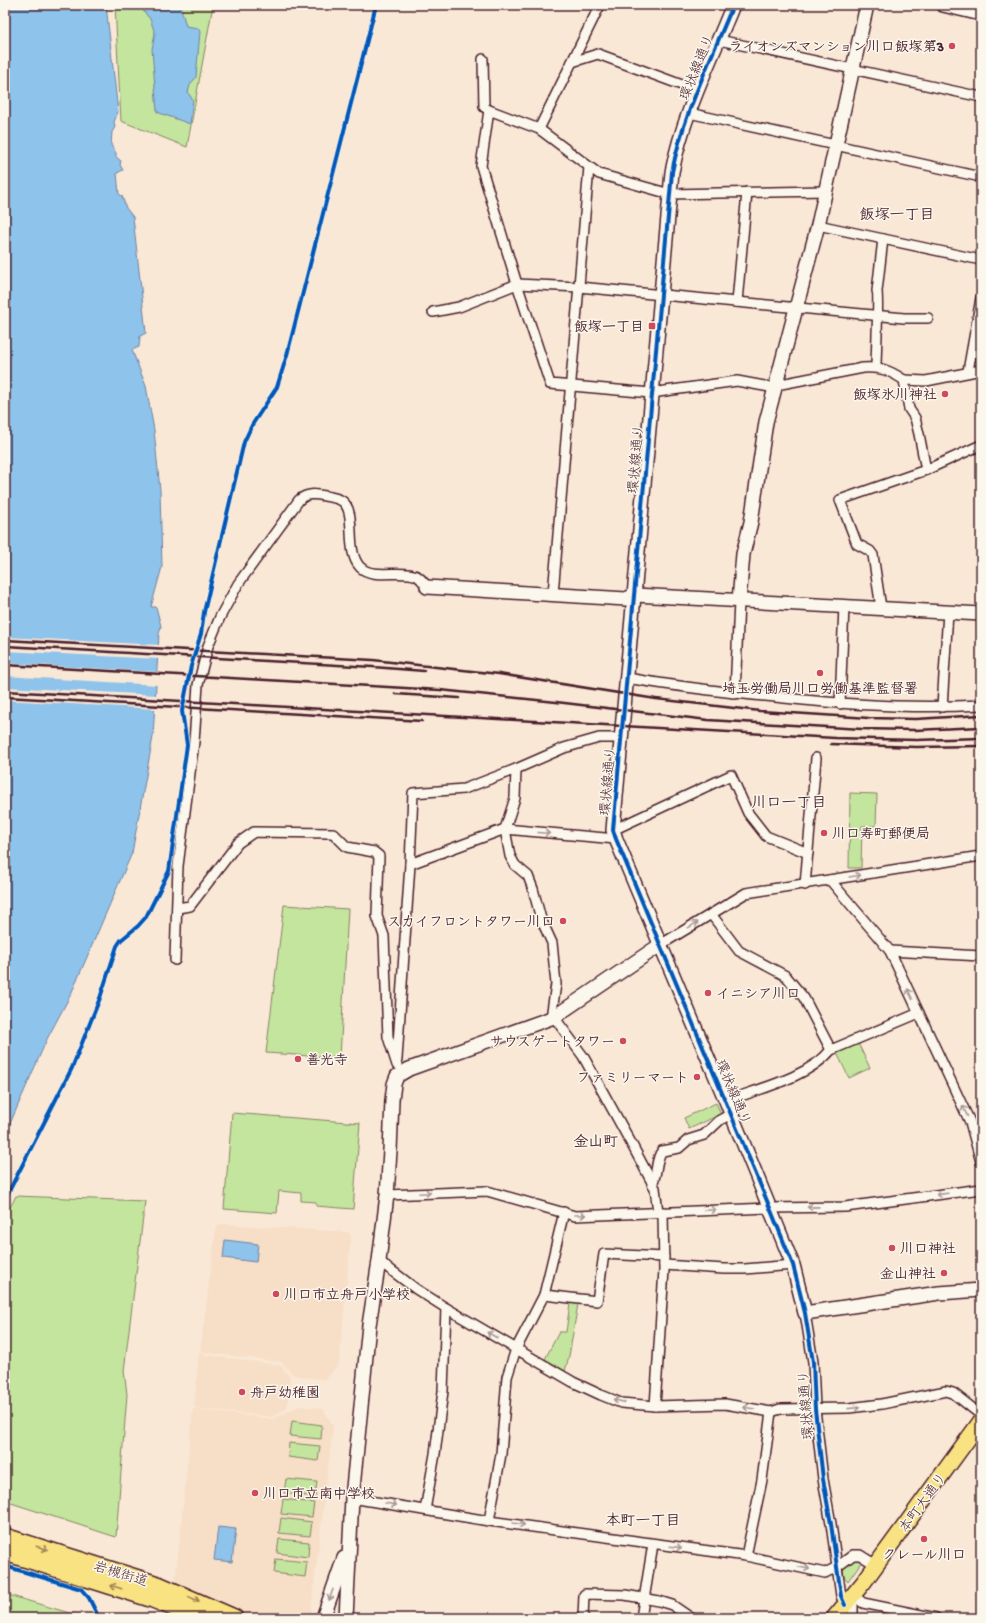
<svg xmlns="http://www.w3.org/2000/svg" width="986" height="1623" font-family="'Gochi Hand','Klee One',sans-serif">
	<style>
		.built { fill: #f7dec7 }
		.green { fill: #c3e59e; stroke: #868264 }
		.water { fill: #8ec3eb; stroke: #73819e }
		.pier { fill: #f9e8d6 }
		.lines { fill: none; stroke-linecap: round; stroke-linejoin: round }
		.street-casing { stroke: #4a1f2b; stroke-width: 12 }
		.secondary-casing { stroke: #4a1f2b; stroke-width: 16 }
		.primary-casing { stroke: #4a1f2b; stroke-width: 18 }
		.highway-casing { stroke: #4a1f2b; stroke-width: 20 }
		.street { stroke: #fbf7ec; stroke-width: 9 }
		.secondary { stroke: #fbf7ec; stroke-width: 13 }
		.primary { stroke: #f8e281; stroke-width: 15 }
		.highway { stroke: #f8e281; stroke-width: 17 }
		.rail { stroke: #4a1f2b; stroke-width: 2.5 }
		.cycleway-casing { stroke: #fbf7ec; stroke-width: 6 }
		.cycleway { stroke: #0057b8; stroke-width: 4 }
		.oneway { stroke: #ab9695 }
		.oneway2 { stroke: #a18056 }
		.poi-dot { fill: #d1495b; stroke: #fbf7ec; stroke-width: 1.5 }
		.labels { text-anchor: middle; stroke-width: 3; stroke-linejoin: round; paint-order: stroke }
		.poi-label { font-size: 14px; font-weight: bold; fill: #4a1f2b; stroke: #fbf7ec; text-anchor: end }
		.street-label { font-size: 14px; fill: #4a1f2b; stroke: #fbf7ec }
		.neighbourhood-label { font-size: 15px; font-weight: bold; fill: #4a1f2b; stroke: #fbf7ec }
	</style>
	<rect width="100%" height="100%" fill="#f9e8d6"/>
	<filter id="ink" filterUnits="userSpaceOnUse"><feTurbulence type="fractalNoise" baseFrequency=".025" numOctaves="2"/><feDisplacementMap in="SourceGraphic" scale="8" xChannelSelector="R" yChannelSelector="G"/><feConvolveMatrix kernelMatrix="1 2 1 2 8 2 1 2 1" color-interpolation-filters="sRGB"/></filter>
	<g filter="url(#ink)">
		<g class="built">
			<polygon points="220,1224 348,1232 351,1236 339,1364 325,1380 293,1375 282,1362 200,1352 216,1229"/>
			<polygon points="199,1354 280,1365 290,1377 287,1408 272,1417 194,1408"/>
			<polygon points="299,1406 323,1409 333,1426 310,1618 253,1618 235,1608 175,1583 193,1409 273,1419"/>
		</g>
		<g class="green">
			<polygon points="115,5 213,5 187,147 121,121"/>
			<polygon points="850,793 877,794 876,826 862,826 861,868 849,868"/>
			<polygon points="284,905 348,909 340,1058 266,1053"/>
			<polygon points="857,1041 870,1068 849,1078 836,1051"/>
			<polygon points="716,1103 721,1114 689,1129 684,1118"/>
			<polygon points="232,1113 360,1123 353,1209 316,1206 316,1202 301,1201 301,1193 279,1191 277,1213 224,1209"/>
			<polygon points="16,1196 145,1201 124,1371 127,1394 116,1537 5,1501 5,1217"/>
			<polygon points="570,1303 578,1304 569,1356 565,1371 545,1359 559,1332 566,1332"/>
			<polygon points="292,1421 322,1425 321,1439 290,1436"/>
			<polygon points="289,1443 320,1446 318,1461 288,1457"/>
			<polygon points="286,1479 317,1482 315,1497 284,1493"/>
			<polygon points="283,1499 314,1503 312,1517 281,1514"/>
			<polygon points="281,1518 312,1522 310,1536 279,1533"/>
			<polygon points="279,1539 309,1542 308,1557 277,1553"/>
			<polygon points="856,1558 862,1561 848,1581 844,1577 843,1568"/>
			<polygon points="276,1559 307,1562 305,1577 274,1573"/>
			<polygon points="5,1594 83,1617 84,1618 5,1618"/>
		</g>
		<g class="water">
			<polygon points="5,5 106,5 118,112 114,122 115,127 112,132 111,145 116,153 116,157 121,161 120,165 123,170 117,173 119,194 122,196 126,208 133,217 146,333 140,336 139,347 132,350 146,386 154,430 160,490 162,567 151,607 156,607 161,626 159,634 153,737 132,853 71,994 47,1039 5,1135"/>
			<polygon points="119,5 180,5 186,26 198,28 200,32 196,77 190,85 188,93 193,100 190,124 157,112 152,49 155,33 150,19 140,7"/>
			<polygon points="225,1240 258,1244 256,1262 223,1258"/>
			<polygon points="218,1527 236,1529 232,1562 214,1560"/>
		</g>
		<g class="pier">
			<polygon points="5,637 160,645 159,659 5,651"/>
			<polygon points="5,663 159,672 158,685 5,676"/>
			<polygon points="5,687 157,695 156,709 5,700"/>
		</g>
		<g class="lines">
			<defs>
				<g id="street">
					<polyline points="719,40 981,97"/>
					<polyline points="483,59 484,107 489,110 481,166 517,284 550,384 651,393 737,381 775,388"/>
					<polyline points="572,62 598,54 698,91"/>
					<polyline points="489,110 539,129 599,174 670,194 826,191"/>
					<polyline points="689,113 981,177"/>
					<polyline points="539,129 600,5"/>
					<polyline points="818,225 981,260"/>
					<polyline points="737,302 747,192"/>
					<polyline points="433,312 459,307 517,284 579,287 904,318 928,318"/>
					<path d="M876 367C876 357 879 295 877 291L883 239"/>
					<polyline points="968,371 981,298"/>
					<polyline points="904,380 926,381 981,370"/>
					<path d="M776 385 863 368C881 367 889 370 904 380L909 409 915 418 919 434 926 470"/>
					<polyline points="553,594 589,167"/>
					<polyline points="881,608 873,555 870,551 857,544 840,500 926,470 981,445"/>
					<path d="M627 678C679 687 731 693 784 698 850 705 915 709 981 705"/>
					<polyline points="735,694 739,601"/>
					<polyline points="840,704 844,606"/>
					<polyline points="942,707 948,612"/>
					<polyline points="622,738 599,738 564,748 516,769 515,798 505,829 510,856 515,865 528,876 533,889 541,919 552,943 556,984 552,1011 554,1017 583,1056 631,1143 655,1188 658,1212"/>
					<polyline points="613,830 731,775 748,813 766,836 808,853"/>
					<polyline points="410,864 505,829 616,839"/>
					<polyline points="830,880 890,951 970,1122 981,1162"/>
					<polyline points="805,885 816,758"/>
					<polyline points="177,908 190,906 238,843 254,832 333,833 347,847 374,852 379,856 377,916 384,936 388,1037 397,1065"/>
					<polyline points="711,914 739,951 786,976 804,998 831,1050"/>
					<polyline points="660,945 746,893 981,856"/>
					<polyline points="890,951 981,956"/>
					<path d="M175 960 178 866 194 742 198 685 208 646 220 617 238 584 299 500C307 493 315 494 325 496 330 497 338 498 342 501 358 512 344 550 360 567 373 580 402 569 417 576 422 579 424 583 427 587"/>
					<polyline points="397,1059 410,864 413,793 464,789 516,769"/>
					<path d="M726 1101C759 1089 809 1077 831 1050L919 1013"/>
					<path d="M652 1184C658 1173 655 1160 662 1151L679 1148 688 1140 704 1135 720 1120 731 1114"/>
					<polyline points="387,1195 487,1191 575,1216 770,1208 845,1207 981,1189"/>
					<polyline points="379,1261 416,1289 446,1308 573,1382 601,1395 621,1403 655,1406 725,1404 771,1412 780,1409 849,1408 882,1404 946,1391 953,1393 981,1415"/>
					<polyline points="664,1265 724,1269 745,1269 793,1265"/>
					<polyline points="544,1295 597,1301 604,1254 664,1257"/>
					<polyline points="805,1313 813,1362 815,1409 823,1479 831,1524 841,1596 845,1605"/>
					<polyline points="655,1406 664,1270 663,1212"/>
					<polyline points="352,1498 489,1521 746,1556 825,1573 837,1567 853,1555 860,1555 876,1565"/>
					<polyline points="425,1510 435,1454 443,1391 446,1308"/>
					<polyline points="489,1521 501,1454 507,1377 516,1349 544,1295 564,1212"/>
					<polyline points="746,1556 762,1480 771,1412"/>
					<polyline points="857,1598 863,1603 936,1618"/>
					<polyline points="583,1618 584,1595 585,1594 625,1595 659,1601 672,1605 691,1618"/>
					<polyline points="641,1618 653,1544"/>
					<polyline points="853,1618 853,1603"/>
				</g>
				<g id="secondary">
					<path d="M733 5C711 60 683 114 672 172L613 830 616 839 726 1101 793 1265 805 1313 939 1293 981 1290"/>
					<polyline points="943,5 981,14"/>
					<polyline points="427,587 626,599 635,595 981,614"/>
					<polyline points="739,601 743,554 751,522 766,422 818,225 867,5"/>
					<polyline points="323,1618 344,1558"/>
					<polyline points="346,1618 352,1498 369,1325 379,1261 387,1195 390,1151 392,1100 394,1084 397,1076 409,1069 554,1017 660,945"/>
				</g>
				<polyline id="primary" points="834,1618 863,1583 981,1421"/>
				<g id="highway">
					<polyline points="5,1537 158,1585 234,1618"/>
					<polyline points="5,1552 153,1599 201,1618"/>
				</g>
			</defs>
			<use href="#street" class="street-casing"/>
			<use href="#secondary" class="secondary-casing"/>
			<use href="#primary" class="primary-casing"/>
			<use href="#highway" class="highway-casing"/>
			<use href="#street" class="street"/>
			<use href="#secondary" class="secondary"/>
			<use href="#primary" class="primary"/>
			<use href="#highway" class="highway"/>
			<g class="rail">
				<polyline points="5,640 373,660 499,674 656,699 760,711 869,718 916,719 981,715"/>
				<polyline points="5,646 373,667 424,671"/>
				<polyline points="5,665 440,690 556,702 708,720 758,723 862,729 915,730 981,727"/>
				<polyline points="5,691 835,738 916,740 981,738"/>
				<polyline points="395,694 459,698"/>
				<polyline points="5,697 422,721"/>
				<polyline points="831,744 916,747 981,746"/>
			</g>
			<defs>
				<g id="cycleway">
					<path d="M733 5C711 60 683 114 672 172L613 830 616 839 770 1208 793 1265 805 1313 813 1362 815 1409 823 1479 831 1524 841 1596 845 1605"/>
					<polyline points="5,1199 72,1068 100,998 117,946 121,940 138,926 146,917 169,871 187,745 182,711 191,666 201,634 204,612 244,442 252,425 277,387 287,355 376,5"/>
					<polyline points="5,1566 81,1589 89,1598 99,1618"/>
				</g>
			</defs>
			<use href="#cycleway" class="cycleway-casing"/>
			<use href="#cycleway" class="cycleway"/>
		</g>
		<defs><path id="oneway-shaft" d="M-6 0H5M1.5-3L5.5 0L1.5 3" fill="none" stroke-width="1.6" stroke-linecap="round" stroke-linejoin="round"/></defs>
		<g class="oneway">
			<use href="#oneway-shaft" transform="translate(544 833) rotate(5)"/>
			<use href="#oneway-shaft" transform="translate(855 876) rotate(-9)"/>
			<use href="#oneway-shaft" transform="translate(693 925) rotate(-31)"/>
			<use href="#oneway-shaft" transform="translate(910 994) rotate(-115)"/>
			<use href="#oneway-shaft" transform="translate(965 1111) rotate(-115)"/>
			<use href="#oneway-shaft" transform="translate(425 1193) rotate(-3)"/>
			<use href="#oneway-shaft" transform="translate(942 1194) rotate(173)"/>
			<use href="#oneway-shaft" transform="translate(813 1207) rotate(179)"/>
			<use href="#oneway-shaft" transform="translate(710 1210) rotate(-3)"/>
			<use href="#oneway-shaft" transform="translate(580 1215)"/>
			<use href="#oneway-shaft" transform="translate(492 1335) rotate(-150)"/>
			<use href="#oneway-shaft" transform="translate(619 1401) rotate(-165)"/>
			<use href="#oneway-shaft" transform="translate(749 1408) rotate(-171)"/>
			<use href="#oneway-shaft" transform="translate(854 1408) rotate(-6)"/>
			<use href="#oneway-shaft" transform="translate(391 1504) rotate(10)"/>
			<use href="#oneway-shaft" transform="translate(519 1524) rotate(9)"/>
			<use href="#oneway-shaft" transform="translate(676 1547) rotate(7)"/>
			<use href="#oneway-shaft" transform="translate(804 1568) rotate(12)"/>
			<use href="#oneway-shaft" transform="translate(331 1595) rotate(109)"/>
		</g>
		<g class="oneway2">
			<use href="#oneway-shaft" transform="translate(42 1548) rotate(17)"/>
			<use href="#oneway-shaft" transform="translate(116 1587) rotate(-162)"/>
			<use href="#oneway-shaft" transform="translate(194 1599) rotate(23)"/>
		</g>
	</g>
	<g class="poi-dot">
		<circle cx="952" cy="46" r="4"/>
		<rect x="648" y="322" width="8" height="8" rx="2"/>
		<circle cx="945" cy="394" r="4"/>
		<circle cx="820" cy="673" r="4"/>
		<circle cx="824" cy="833" r="4"/>
		<circle cx="563" cy="921" r="4"/>
		<circle cx="708" cy="993" r="4"/>
		<circle cx="623" cy="1041" r="4"/>
		<circle cx="298" cy="1059" r="4"/>
		<circle cx="697" cy="1077" r="4"/>
		<circle cx="892" cy="1248" r="4"/>
		<circle cx="944" cy="1273" r="4"/>
		<circle cx="276" cy="1294" r="4"/>
		<circle cx="242" cy="1392" r="4"/>
		<circle cx="255" cy="1493" r="4"/>
		<circle cx="924" cy="1539" r="4"/>
	</g>
	<g class="labels">
		<g class="poi-label">
			<text x="944" y="51">ライオンズマンション川口飯塚第3</text>
			<text x="644" y="331">飯塚一丁目</text>
			<text x="937" y="399">飯塚氷川神社</text>
			<text x="820" y="693" text-anchor="middle">埼玉労働局川口労働基準監督署</text>
			<text x="832" y="838" text-anchor="start">川口寿町郵便局</text>
			<text x="555" y="926">スカイフロントタワー川口</text>
			<text x="716" y="998" text-anchor="start">イニシア川口</text>
			<text x="615" y="1046">サウスゲートタワー</text>
			<text x="306" y="1064" text-anchor="start">善光寺</text>
			<text x="689" y="1082">ファミリーマート</text>
			<text x="900" y="1253" text-anchor="start">川口神社</text>
			<text x="936" y="1278">金山神社</text>
			<text x="284" y="1299" text-anchor="start">川口市立舟戸小学校</text>
			<text x="250" y="1397" text-anchor="start">舟戸幼稚園</text>
			<text x="263" y="1498" text-anchor="start">川口市立南中学校</text>
			<text x="924" y="1559" text-anchor="middle">クレール川口</text>
		</g>
		<g class="street-label">
			<text transform="translate(696 67) rotate(-68)" y="5">環状線通り</text>
			<text transform="translate(635 459) rotate(-85)" y="5">環状線通り</text>
			<text transform="translate(607 781) rotate(-85)" y="5">環状線通り</text>
			<text transform="translate(734 1092) rotate(67)" y="5">環状線通り</text>
			<text transform="translate(805 1405) rotate(-94)" y="5">環状線通り</text>
			<text transform="translate(922 1502) rotate(-54)" y="5">本町大通り</text>
			<text transform="translate(121 1573) rotate(17)" y="5">岩槻街道</text>
		</g>
		<g class="neighbourhood-label">
			<text x="897" y="219">飯塚一丁目</text>
			<text x="789" y="807">川口一丁目</text>
			<text x="596" y="1146">金山町</text>
			<text x="643" y="1525">本町一丁目</text>
		</g>
	</g>
	<rect width="986" height="1623" fill="none" stroke="#fbf7ec" stroke-width="20"/>
	<rect x="10" y="10" width="966" height="1603" fill="none" stroke="#4a1f2b" stroke-width="1.5" filter="url(#ink)"/>
</svg>
